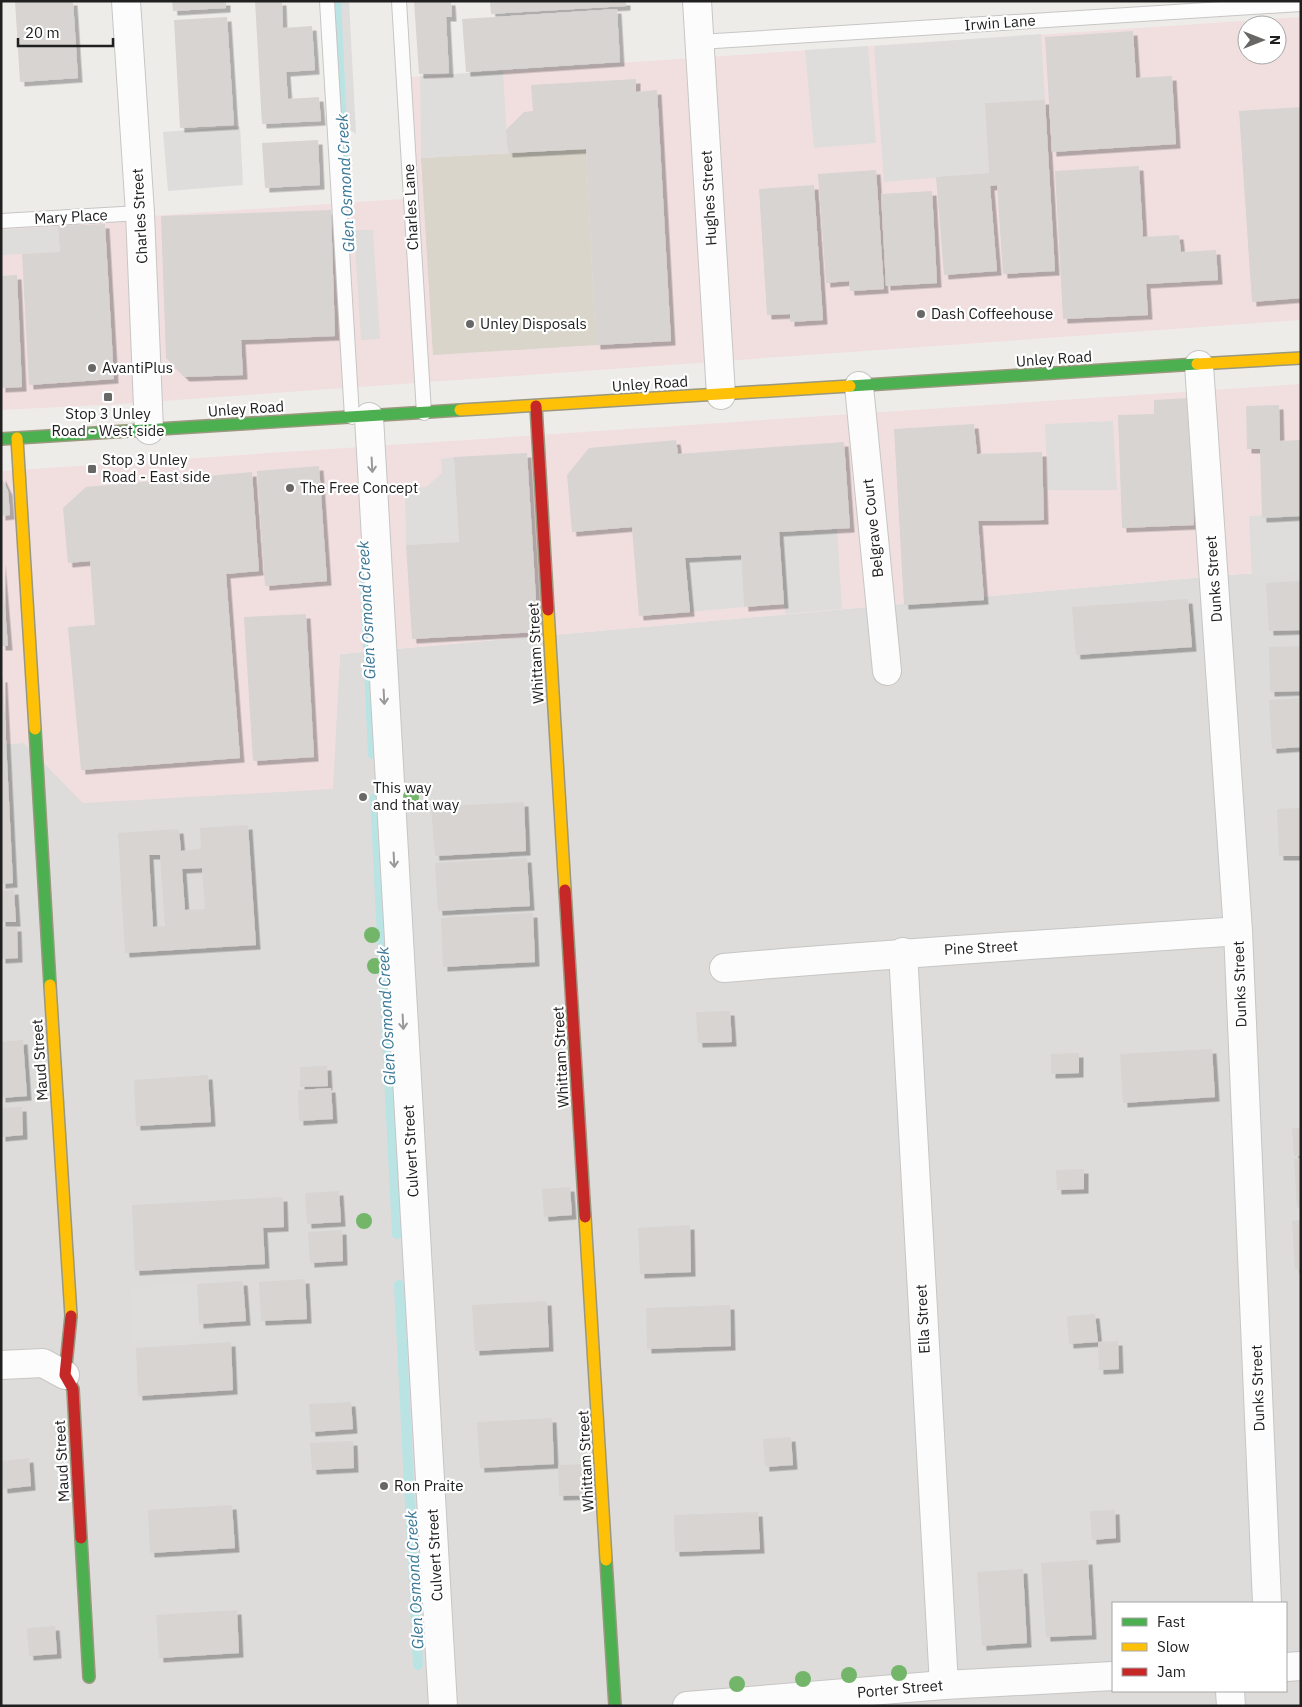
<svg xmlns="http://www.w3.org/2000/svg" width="1302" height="1707" font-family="'IBM Plex Sans',sans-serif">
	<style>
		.residential { fill: #dddcda; fill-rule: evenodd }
		.commercial { fill: #f1dfe0; fill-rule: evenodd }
		.construction { fill: #d9d5ca }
		.parking { fill: #dedddc }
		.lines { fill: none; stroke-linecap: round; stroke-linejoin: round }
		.stream { stroke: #bae3e4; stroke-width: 10 }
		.building { fill: #d7d4d2; fill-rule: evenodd; filter: url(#shadow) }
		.lane-casing { stroke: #c7c6c5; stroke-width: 16 }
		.street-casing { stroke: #c7c6c5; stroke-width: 30 }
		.fast-casing { stroke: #9a987f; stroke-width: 14 }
		.slow-casing { stroke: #9a987f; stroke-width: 14 }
		.jam-casing { stroke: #9a987f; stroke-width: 14 }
		.lane { stroke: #fcfcfc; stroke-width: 14 }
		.street { stroke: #fcfcfc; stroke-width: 28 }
		.fast { stroke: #4caf50; stroke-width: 11 }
		.slow { stroke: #ffc107; stroke-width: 11 }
		.jam { stroke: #c62828; stroke-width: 11 }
		.tree { fill: #73b66a }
		.oneway { stroke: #999 }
		.poi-dot { fill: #686766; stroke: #fff; stroke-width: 2 }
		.labels { text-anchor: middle; stroke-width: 4.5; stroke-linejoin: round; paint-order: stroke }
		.street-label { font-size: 15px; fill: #202020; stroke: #fff }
		.poi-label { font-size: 15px; fill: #202020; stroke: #fff; text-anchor: start }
		.water-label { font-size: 16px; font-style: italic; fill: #3a7897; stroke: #fff }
	</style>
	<defs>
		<filter id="shadow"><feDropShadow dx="4.5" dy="4.5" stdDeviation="0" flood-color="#0004"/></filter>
	</defs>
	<rect width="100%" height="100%" fill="#eeece9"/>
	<path class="residential" d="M1301 570V1706H1V744L23 743 332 789 340 654 1227 575ZM1113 1603H1286V1691H1113Z"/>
	<g class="commercial">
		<path d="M1301 17V320L121 404 1 410V226L416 198 410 77ZM1247 25H1277V55H1247Z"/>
		<polygon points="1301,384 1301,570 1227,575 340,654 333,789 83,803 24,743 1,744 1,471"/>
	</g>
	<polygon class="construction" points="586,149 596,345 433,355 421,158"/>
	<g class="parking">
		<polygon points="332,1 349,1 356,134 338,121"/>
		<polygon points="1041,34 1045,100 985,103 989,173 884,182 874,46"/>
		<polygon points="868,46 876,143 814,148 805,50"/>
		<polygon points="503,71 508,153 421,158 420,76"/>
		<polygon points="240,126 243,185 168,191 163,132"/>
		<polygon points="58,226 60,252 1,255 1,230"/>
		<polygon points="354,230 373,230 380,339 361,340"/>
		<polygon points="1113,421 1117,490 1048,490 1045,424"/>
		<polygon points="454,457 459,542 406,545 405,488 426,487 442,473 441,459"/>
		<polygon points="1301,513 1301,574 1252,577 1249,516"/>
		<polygon points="837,529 842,609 785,614 779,532"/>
		<polygon points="741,555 744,607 690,612 685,558"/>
		<polygon points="197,1283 200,1337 133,1341 130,1288"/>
	</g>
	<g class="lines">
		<g class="stream">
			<polyline points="336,1 345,189"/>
			<polyline points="364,563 373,754"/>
			<polyline points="375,798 397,1234"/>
			<polyline points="399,1285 418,1665"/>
		</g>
	</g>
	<g class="building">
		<polygon points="15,1 73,1 78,78 20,82"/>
		<polygon points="172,1 226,1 226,8 173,11"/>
		<polygon points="255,1 282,1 283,28 312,26 315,70 286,72 288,99 319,97 321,121 262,124"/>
		<polygon points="414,1 451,1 452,17 446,17 449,73 419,74"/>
		<polygon points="490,1 626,1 626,6 491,14"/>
		<polygon points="617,9 620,62 466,72 462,19"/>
		<polygon points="227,17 234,125 180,128 174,20"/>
		<polygon points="1133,31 1136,78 1172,76 1176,144 1052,152 1045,37"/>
		<polygon points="636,79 636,92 657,90 671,341 596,345 586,149 508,153 506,130 524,112 533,111 531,85"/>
		<polygon points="1045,100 1055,271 1003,274 997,185 990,186 997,271 944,275 936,177 989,173 985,103"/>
		<polygon points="1301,107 1301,298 1252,302 1239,111"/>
		<polygon points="318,140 320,185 265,188 262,143"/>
		<polygon points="1139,166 1143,237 1179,235 1181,252 1216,250 1218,280 1146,284 1148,315 1063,319 1055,171"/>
		<polygon points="876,170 884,289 850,291 849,281 826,283 818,174"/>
		<polygon points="814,185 823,320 790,322 790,314 767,315 759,189"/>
		<polygon points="932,191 937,283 886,286 881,194"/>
		<polygon points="331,210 335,336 241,340 243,375 185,377 166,358 161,216"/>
		<polygon points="105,224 114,379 29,385 22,254 60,252 58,226"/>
		<polygon points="17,275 22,387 1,388 1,276"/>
		<polygon points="1189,398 1194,525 1122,528 1118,415 1154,414 1154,400"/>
		<polygon points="1279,405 1280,441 1301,440 1301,516 1262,518 1260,449 1247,449 1246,406"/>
		<polygon points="974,424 977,454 1042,452 1044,520 978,521 984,600 904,605 894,429"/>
		<polygon points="676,440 678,454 844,442 850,528 779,532 784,604 744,607 741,555 685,558 690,612 639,616 632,527 572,532 567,475 589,448"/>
		<polygon points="527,453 538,632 412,639 406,545 459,542 454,457"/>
		<polygon points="319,466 327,581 265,586 257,471"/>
		<polygon points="252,472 259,571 226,574 240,758 81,770 68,627 95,625 90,561 68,563 63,508 86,487"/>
		<polygon points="1,476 8,491 10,515 1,516"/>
		<polygon points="1,560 8,646 1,646"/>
		<polygon points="1301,581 1301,630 1269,631 1266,583"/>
		<polygon points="1188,599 1192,647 1076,655 1072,607"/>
		<polygon points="306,614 314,757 253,761 244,617"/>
		<polygon points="1301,646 1301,691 1270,692 1269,647"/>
		<polygon points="1,678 3,678 13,883 1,884"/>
		<polygon points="1301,698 1301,747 1272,749 1269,700"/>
		<polygon points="524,802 526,851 435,856 431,807"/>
		<polygon points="1301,808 1301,856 1279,856 1277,809"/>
		<path d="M248 825 256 945 125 953 118 833 179 829 181 851 201 849 200 828ZM149 855H160L165 926 153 927ZM202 868 205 909 185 910 182 869Z"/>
		<polygon points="527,858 530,906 438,911 435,863"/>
		<polygon points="14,890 16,922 1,922 1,891"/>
		<polygon points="533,913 535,962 443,967 441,918"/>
		<polygon points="1,927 17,927 18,958 1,959"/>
		<polygon points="730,1011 732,1042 698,1043 696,1012"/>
		<polygon points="23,1040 27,1096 1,1098 1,1042"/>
		<polygon points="1212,1049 1215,1097 1123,1103 1120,1054"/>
		<polygon points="1079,1053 1079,1073 1051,1074 1051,1054"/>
		<polygon points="327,1066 328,1086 300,1087 300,1067"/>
		<polygon points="208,1075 211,1122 136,1126 134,1080"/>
		<polygon points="331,1088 333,1119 299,1121 298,1090"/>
		<polygon points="22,1107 23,1135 1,1137 1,1108"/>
		<polygon points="1292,1128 1301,1128 1301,1156 1294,1156"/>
		<polygon points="1301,1158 1301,1207 1297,1208 1294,1159"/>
		<polygon points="1084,1169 1084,1189 1057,1190 1056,1170"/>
		<polygon points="570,1187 572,1215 544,1217 542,1189"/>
		<polygon points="339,1191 341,1222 307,1224 305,1193"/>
		<polygon points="283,1197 284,1227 263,1228 265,1264 135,1271 132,1205"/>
		<polygon points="1301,1220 1301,1269 1295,1269 1292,1221"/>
		<polygon points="690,1225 691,1272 640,1274 638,1228"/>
		<polygon points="342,1230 343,1261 310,1263 308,1232"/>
		<polygon points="305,1279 307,1319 261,1321 259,1282"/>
		<polygon points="243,1281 246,1321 199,1324 197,1284"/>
		<polygon points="547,1301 549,1347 475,1351 472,1305"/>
		<polygon points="730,1305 731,1346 647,1349 646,1308"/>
		<polygon points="1095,1314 1098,1342 1069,1344 1067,1316"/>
		<polygon points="1118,1341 1119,1369 1099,1370 1098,1342"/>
		<polygon points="231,1342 233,1390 138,1396 136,1348"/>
		<polygon points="351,1402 353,1429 311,1432 309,1404"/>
		<polygon points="552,1418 554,1464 480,1468 477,1422"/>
		<polygon points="791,1437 793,1465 765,1467 763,1439"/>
		<polygon points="353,1441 354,1468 312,1470 310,1443"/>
		<polygon points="29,1458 31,1486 3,1489 1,1461"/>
		<polygon points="591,1464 593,1495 559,1496 558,1465"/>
		<polygon points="232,1505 235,1548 150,1553 148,1510"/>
		<polygon points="1115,1510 1116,1538 1092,1540 1090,1511"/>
		<polygon points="758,1512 760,1549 675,1552 674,1515"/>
		<polygon points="1088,1560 1092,1635 1046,1637 1041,1563"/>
		<polygon points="1023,1569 1027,1643 982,1646 977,1572"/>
		<polygon points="237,1610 239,1653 159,1658 156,1615"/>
		<polygon points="55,1626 57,1654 29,1656 27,1628"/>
	</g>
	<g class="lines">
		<defs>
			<g id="lane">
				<polyline points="327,1 352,417"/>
				<polyline points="399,1 424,413"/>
				<polyline points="699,42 1301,4"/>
				<polyline points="1,221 140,213"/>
			</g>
			<g id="street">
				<polyline points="126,1 140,213 149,430"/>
				<polyline points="697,1 721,395"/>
				<polyline points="1199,365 1238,931 1267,1603"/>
				<polyline points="859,386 887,671"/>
				<polyline points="369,417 443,1706"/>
				<polyline points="903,952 944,1685"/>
				<path d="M724 968C895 953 1067 943 1238 931"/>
				<polyline points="1,1365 43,1363 65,1375"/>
				<polyline points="1286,1667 1301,1666"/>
				<polyline points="1230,1691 1231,1706"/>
				<polyline points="687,1706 944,1685 1113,1676"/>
			</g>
			<g id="fast">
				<polyline points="850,386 1197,364"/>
				<polyline points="1,439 460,410"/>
				<polyline points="35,729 50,985"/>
				<polyline points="81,1538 89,1677"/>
				<polyline points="606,1560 615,1706"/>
			</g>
			<g id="slow">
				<polyline points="1197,364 1301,358"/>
				<polyline points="460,410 850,386"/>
				<polyline points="17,438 35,729"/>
				<polyline points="548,610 565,890"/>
				<polyline points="50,985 71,1316"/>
				<polyline points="585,1217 606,1560"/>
			</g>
			<g id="jam">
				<polyline points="536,406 548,610"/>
				<polyline points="565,890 585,1217"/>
				<polyline points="71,1316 65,1375 73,1389 81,1538"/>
			</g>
		</defs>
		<use href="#lane" class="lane-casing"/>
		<use href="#street" class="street-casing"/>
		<use href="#fast" class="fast-casing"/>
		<use href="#slow" class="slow-casing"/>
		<use href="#jam" class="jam-casing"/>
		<use href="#lane" class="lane"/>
		<use href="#street" class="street"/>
		<use href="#fast" class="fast"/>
		<use href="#slow" class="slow"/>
		<use href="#jam" class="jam"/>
	</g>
	<g class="tree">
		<circle cx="411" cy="797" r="8"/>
		<circle cx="372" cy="935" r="8"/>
		<circle cx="375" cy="966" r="8"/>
		<circle cx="364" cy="1221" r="8"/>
		<circle cx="899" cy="1673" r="8"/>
		<circle cx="849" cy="1675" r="8"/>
		<circle cx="803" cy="1679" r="8"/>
		<circle cx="737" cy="1684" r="8"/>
	</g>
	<defs><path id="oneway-shaft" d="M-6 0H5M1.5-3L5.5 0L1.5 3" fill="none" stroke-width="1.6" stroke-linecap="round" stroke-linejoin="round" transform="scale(1.25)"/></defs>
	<g class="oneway">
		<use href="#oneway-shaft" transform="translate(372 465) rotate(87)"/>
		<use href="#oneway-shaft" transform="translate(384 697) rotate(87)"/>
		<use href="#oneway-shaft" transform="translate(394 860) rotate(87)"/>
		<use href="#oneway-shaft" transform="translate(403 1022) rotate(87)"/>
	</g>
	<g class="poi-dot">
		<circle cx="921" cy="314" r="5"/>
		<circle cx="470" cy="324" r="5"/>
		<circle cx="92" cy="368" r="5"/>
		<rect x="103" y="392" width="10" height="10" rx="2.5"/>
		<rect x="87" y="464" width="10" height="10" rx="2.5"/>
		<circle cx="290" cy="488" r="5"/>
		<circle cx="363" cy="797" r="5"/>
		<circle cx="384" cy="1486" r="5"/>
	</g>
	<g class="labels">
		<g class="street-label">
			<text transform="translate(1000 23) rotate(-4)" y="5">Irwin Lane</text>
			<text transform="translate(709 198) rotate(-93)" y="5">Hughes Street</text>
			<text transform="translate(411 207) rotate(-93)" y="5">Charles Lane</text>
			<text transform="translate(140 216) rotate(-93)" y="5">Charles Street</text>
			<text transform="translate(71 217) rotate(-3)" y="5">Mary Place</text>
			<text transform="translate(1054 359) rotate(-4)" y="5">Unley Road</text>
			<text transform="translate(650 384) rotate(-4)" y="5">Unley Road</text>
			<text transform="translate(246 409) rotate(-4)" y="5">Unley Road</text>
			<text transform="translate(873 528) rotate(-96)" y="5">Belgrave Court</text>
			<text transform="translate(1214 579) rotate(-94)" y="5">Dunks Street</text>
			<text transform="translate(536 653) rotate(-93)" y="5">Whittam Street</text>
			<text transform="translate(981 948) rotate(-3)" y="5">Pine Street</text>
			<text transform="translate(1240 984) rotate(-92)" y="5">Dunks Street</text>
			<text transform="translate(561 1057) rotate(-93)" y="5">Whittam Street</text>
			<text transform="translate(40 1060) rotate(-94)" y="5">Maud Street</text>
			<text transform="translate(411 1151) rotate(-93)" y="5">Culvert Street</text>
			<text transform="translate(923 1319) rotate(-93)" y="5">Ella Street</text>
			<text transform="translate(1258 1388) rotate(-92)" y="5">Dunks Street</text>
			<text transform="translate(62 1461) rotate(-93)" y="5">Maud Street</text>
			<text transform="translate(586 1461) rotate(-93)" y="5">Whittam Street</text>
			<text transform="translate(435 1555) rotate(-93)" y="5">Culvert Street</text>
			<text transform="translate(900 1689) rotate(-5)" y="5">Porter Street</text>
		</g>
		<g class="poi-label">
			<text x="931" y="319">Dash Coffeehouse</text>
			<text x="480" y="329">Unley Disposals</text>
			<text x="102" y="373">AvantiPlus</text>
			<text x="108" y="419" text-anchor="middle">Stop 3 Unley<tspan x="108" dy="17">Road - West side</tspan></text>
			<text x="102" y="465">Stop 3 Unley<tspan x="102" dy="17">Road - East side</tspan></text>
			<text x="300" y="493">The Free Concept</text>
			<text x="373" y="793">This way<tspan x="373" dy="17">and that way</tspan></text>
			<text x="394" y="1491">Ron Praite</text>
		</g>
		<g class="water-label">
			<text transform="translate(345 183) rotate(-93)" y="6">Glen Osmond Creek</text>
			<text transform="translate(366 610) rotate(-93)" y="6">Glen Osmond Creek</text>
			<text transform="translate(386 1016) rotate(-93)" y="6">Glen Osmond Creek</text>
			<text transform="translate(414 1580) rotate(-93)" y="6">Glen Osmond Creek</text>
		</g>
	</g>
	<rect width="1302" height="1707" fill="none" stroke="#202020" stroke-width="5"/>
	<rect x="1112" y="1602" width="175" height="90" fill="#ffffff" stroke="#a6a6a6"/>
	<rect x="1122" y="1618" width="25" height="8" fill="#4caf50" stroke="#a6a6a6"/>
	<text x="1157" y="1627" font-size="15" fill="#202020">Fast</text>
	<rect x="1122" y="1643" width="25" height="8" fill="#ffc107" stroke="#a6a6a6"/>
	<text x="1157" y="1652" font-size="15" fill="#202020">Slow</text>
	<rect x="1122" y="1668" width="25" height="8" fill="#c62828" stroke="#a6a6a6"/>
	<text x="1157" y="1677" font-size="15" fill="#202020">Jam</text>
	<g transform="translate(1262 40) rotate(90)"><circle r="24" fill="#ffffff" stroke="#a6a6a6"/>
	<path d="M0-4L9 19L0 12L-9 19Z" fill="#686766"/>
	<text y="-8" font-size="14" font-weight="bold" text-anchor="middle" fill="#202020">N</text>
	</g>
	<path d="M18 38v8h95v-8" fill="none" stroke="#202020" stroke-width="2.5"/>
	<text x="25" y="38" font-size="15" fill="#202020" stroke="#ffffff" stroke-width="4" paint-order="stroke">20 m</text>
</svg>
